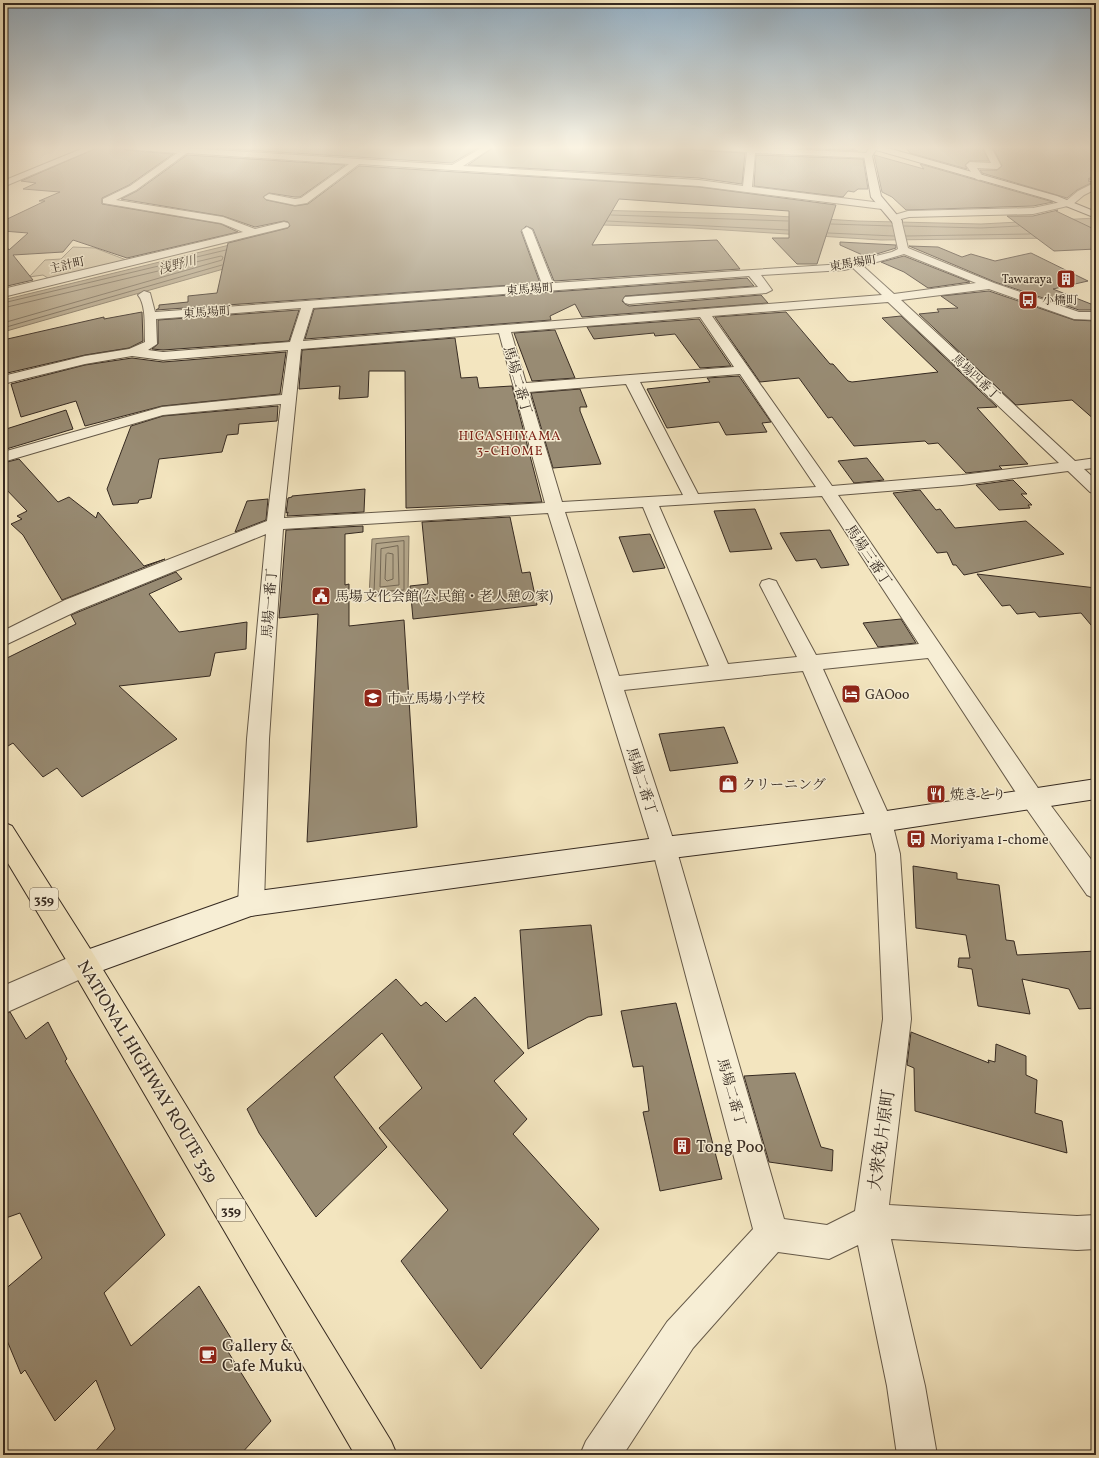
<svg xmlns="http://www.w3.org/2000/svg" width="1099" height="1458" font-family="Vollkorn,'Noto Serif JP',serif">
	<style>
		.green { fill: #d3c5a4; stroke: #847862 }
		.water { fill: #b3a589; stroke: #81745f }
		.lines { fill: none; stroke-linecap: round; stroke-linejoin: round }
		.shore { stroke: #746855; stroke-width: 1 }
		.building { fill: #988b73; stroke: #362a21 }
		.street-casing { stroke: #655948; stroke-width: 2 }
		.secondary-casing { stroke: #362a21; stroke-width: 2 }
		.highway-casing { stroke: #362a21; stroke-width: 2 }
		.street { fill: #f7eed5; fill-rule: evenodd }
		.secondary { fill: #f7eed5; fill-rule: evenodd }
		.highway { fill: #f3e5bf; fill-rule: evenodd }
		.labels { text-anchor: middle; stroke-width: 3; stroke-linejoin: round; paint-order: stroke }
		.far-street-label { font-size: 12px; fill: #362a21; stroke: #f7eed5 }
		.far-poi-label { font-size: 12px; fill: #362a21; stroke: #f7eed5; text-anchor: end }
		.far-water-label { font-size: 13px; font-style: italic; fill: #5c4f40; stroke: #f7eed5 }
		.far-neighbourhood-label { font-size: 13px; letter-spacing: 1px; fill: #7a1f14; stroke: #f7eed5 }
		.shield { fill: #f7eed5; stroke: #706557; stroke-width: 1 }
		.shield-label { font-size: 13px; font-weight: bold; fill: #362a21 }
		.street-label { font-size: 14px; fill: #362a21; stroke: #f7eed5 }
		.poi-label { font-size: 14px; fill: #362a21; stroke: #f7eed5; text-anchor: start }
		.near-street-label { font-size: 17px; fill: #362a21; stroke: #f7eed5 }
		.near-poi-label { font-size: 17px; fill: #362a21; stroke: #f7eed5; text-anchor: start }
	</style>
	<rect width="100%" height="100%" fill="#f3e5bf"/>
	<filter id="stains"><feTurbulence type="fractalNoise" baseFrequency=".005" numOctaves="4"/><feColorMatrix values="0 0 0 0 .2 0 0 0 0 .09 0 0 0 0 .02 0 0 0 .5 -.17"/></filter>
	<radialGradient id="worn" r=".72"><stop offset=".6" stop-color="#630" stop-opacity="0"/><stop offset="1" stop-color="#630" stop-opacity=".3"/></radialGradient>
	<polygon class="green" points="73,247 95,248 129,261 51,280 43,275 29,277 45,260 61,259"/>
	<g class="water">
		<polygon points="478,207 743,214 857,221 981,224 1096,218 1096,234 1064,238 881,240 693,228 573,224 422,231 276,254 3,332 3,300 246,241"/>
		<polygon points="409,536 408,594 369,597 372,539"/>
	</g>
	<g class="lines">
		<g class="shore">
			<polyline points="611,215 788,221"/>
			<polyline points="607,221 788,230"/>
			<polyline points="831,224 892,226"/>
			<polyline points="904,226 981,228 1019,226"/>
			<polyline points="828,233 894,236"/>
			<polyline points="906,236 1030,234"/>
			<polyline points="3,303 226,250"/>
			<polyline points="3,308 221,256 223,257 222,260 3,323"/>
			<polyline points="3,328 222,265"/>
			<polygon points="404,541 404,590 374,592 376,544"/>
			<polygon points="398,546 399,585 380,587 381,549"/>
			<polygon points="388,553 393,554 393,579 387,581 385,579 386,555"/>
		</g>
	</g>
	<g class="building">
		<polygon points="99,147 121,147 126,150 173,154 129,185 102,198 102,204 221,224 238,232 127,258 73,240 63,252 13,255 33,280 3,287 3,242 9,250 28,233 3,231 3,221 45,201 39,201 60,192 23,189 36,183 21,181"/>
		<polygon points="198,147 480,147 452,163"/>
		<polygon points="494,147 688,147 693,150 745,153 742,184 699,178 468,165"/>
		<polygon points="782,147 845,147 858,151"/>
		<polygon points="905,147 982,147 989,161 969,161 965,165 967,169 910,153"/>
		<polygon points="1011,147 1096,147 1096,175 1088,179 1091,179 1088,181 1093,182 1077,190 1067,198 982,173 980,170 997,170 1002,166 993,148 1012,149"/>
		<polygon points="187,155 345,165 300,197 295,197 269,193 263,197 266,200 295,206 308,204 359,166 699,187 836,205 817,264 797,264 772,238 789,238 789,211 619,199 592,245 717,240 740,269 554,281 533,229 526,226 521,231 540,283 156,310 159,308 159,305 188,302 188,296 217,293 228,243 288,228 290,226 288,222 284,221 255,227 223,216 121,199 137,191"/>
		<polygon points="756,155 863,159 868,189 858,189 854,192 848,191 843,197 754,186"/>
		<polygon points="874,155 924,169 920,164 1053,202 1033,206 906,210 892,197 882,192"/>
		<polygon points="1058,210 1056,211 1096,230 1096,249 1054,251 1007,216 1033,216"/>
		<polygon points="840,242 896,245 896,248 867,257 840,245"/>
		<polygon points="909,246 938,247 962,257 971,254 995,261 1031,253 1088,281 1053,289 1096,306 1096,310 1079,310 995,282"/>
		<polygon points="904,256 970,282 928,288 904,272 881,262"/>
		<polygon points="747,278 754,286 625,296 622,301 625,304 629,306 761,295 768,303 582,317 575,304 550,316 551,320 305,339 314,309"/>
		<polygon points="989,291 1074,320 1096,321 1096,421 1072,400 1016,405 919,314 939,312 937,309 958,308 941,296"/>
		<polygon points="299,310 289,341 163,350 152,349 158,344 158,320"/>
		<polygon points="142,312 143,341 129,348 85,355 3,374 3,340 104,317 104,319"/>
		<polygon points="786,312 830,364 833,364 848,381 852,382 938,372 882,318 901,316 997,407 977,408 1028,464 999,466 1002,469 966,473 938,443 928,444 925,441 854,446 832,417 828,418 799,378 760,382 715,317"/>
		<polygon points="699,319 731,366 700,368 675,334 655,336 654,333 594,339 587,327"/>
		<polygon points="555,330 575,378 532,381 514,333"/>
		<polygon points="455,338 461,378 477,377 479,388 512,386 542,502 406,508 405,371 369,371 368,397 339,399 340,386 299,389 302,350"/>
		<polygon points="286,352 280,394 162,406 85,426 76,401 21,417 11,384 85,365 132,358 163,362"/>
		<polygon points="739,376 771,422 762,423 767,432 726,435 719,422 667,428 647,389 710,382 707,378"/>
		<polygon points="580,389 587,407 580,407 580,411 601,464 553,468 531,393"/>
		<polygon points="278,406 277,421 239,424 238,434 227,435 222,452 159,459 151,498 139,500 138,503 113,505 107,489 131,426 163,416"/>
		<polygon points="66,410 73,429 3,450 3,430"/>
		<polygon points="867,458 884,480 854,483 838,461"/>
		<polygon points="19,459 58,502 69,497 96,518 98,512 144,566 165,559 62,600 23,535 11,524 22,519 17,516 27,511 3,486 3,463"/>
		<polygon points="1013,480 1027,494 1021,494 1032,505 1028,505 1030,508 999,510 976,485"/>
		<polygon points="365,489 364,512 287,516 288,512 286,513 288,498 292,497 292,496"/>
		<polygon points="920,490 936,510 940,509 955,528 1026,521 1064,554 964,575 956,565 953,565 947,552 937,553 893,493"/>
		<polygon points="268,499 266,520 235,532 247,501"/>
		<polygon points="755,509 772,549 730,552 714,511"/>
		<polygon points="510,517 522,573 530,572 537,605 413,619 410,586 428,584 422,522"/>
		<polygon points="363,526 363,532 345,534 345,585 349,584 349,626 404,620 417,827 307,842 318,614 279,618 286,530"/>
		<polygon points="830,530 849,565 821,568 816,559 796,561 780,533"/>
		<polygon points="650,534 665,568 633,572 619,537"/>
		<polygon points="176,572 182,579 149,594 179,632 247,622 246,649 215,653 210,676 119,686 177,739 82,797 57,768 43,777 13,743 3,749 3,660 76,624 71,615"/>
		<polygon points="977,574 1096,588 1096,631 1081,613 1039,617 1035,612 1017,614 1010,605 1002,606"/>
		<polygon points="901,619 916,643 878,647 863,623"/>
		<polygon points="724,727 738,763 670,771 659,734"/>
		<polygon points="913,866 957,873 957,879 999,885 1006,940 1014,941 1017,955 1096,951 1096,1008 1079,1009 1069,989 1022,979 1030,1014 978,1006 972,969 958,967 959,958 970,958 966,935 916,928"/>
		<polygon points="591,925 602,1015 588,1017 528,1049 520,930"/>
		<polygon points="396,979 421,1006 426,1002 446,1022 475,997 524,1053 494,1081 527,1119 513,1134 599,1229 481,1369 401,1261 448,1210 379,1128 422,1088 382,1033 334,1077 387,1147 316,1217 259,1133 247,1109"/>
		<polygon points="676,1003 722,1179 660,1191 643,1112 649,1111 643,1066 633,1067 621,1011"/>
		<polygon points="10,1012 26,1039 48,1022 67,1059 65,1061 165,1235 104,1293 131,1346 199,1286 234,1343 227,1350 271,1421 240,1455 92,1455 115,1429 96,1380 55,1421 25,1370 21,1374 3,1331 3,1291 42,1258 20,1213 3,1219 3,1015"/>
		<polygon points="911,1032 989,1063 988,1060 995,1062 996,1044 1026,1056 1026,1075 1037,1080 1035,1113 1062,1121 1067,1153 915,1111 914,1068 907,1065"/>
		<polygon points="795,1073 821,1147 833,1150 832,1171 769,1162 744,1076"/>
	</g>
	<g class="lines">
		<defs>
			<g id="street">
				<polygon points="86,147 98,147 3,187 3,181"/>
				<polygon points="122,147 170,147 452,165 483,147 493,147 463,166 699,180 743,186 747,152 693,149 689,147 746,147 868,153 871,154 871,158 755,153 752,187 882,203 887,206 882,209 699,186 359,164 307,203 295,205 266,199 264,197 269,194 295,199 301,198 349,164 187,153 136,190 116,200 223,217 255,229 284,222 288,223 289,225 288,227 3,297 3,289 243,232 221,223 103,203 103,199 130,186 177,153 126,149"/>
				<polygon points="983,147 991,147 1001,166 997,169 977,168 983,177 979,180 976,179 966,165 970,162 991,163"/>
				<path d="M1096 182V189L1084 195 1072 205 1033 214 909 217 901 219 908 248 994 283 1079 312H1096V320L1074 319 989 289 901 300 1075 461 1096 458V468L1084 469 1096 480V494L1090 492 1068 471 962 485 838 495 1040 791 1096 866V899L1087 895 1024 805 928 658 823 669 892 822 900 854 911 1019 889 1205 1077 1216 1096 1215V1249L1077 1250 891 1239 925 1386 937 1455H897L887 1386 858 1245 829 1259 778 1252 693 1348 623 1455H580L586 1441 667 1322 753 1229 652 848 548 513 283 529 269 739 264 904 260 913 251 916 242 913 238 904 247 739 266 534 79 610 3 646V631L65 600 267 521 281 404 163 415 3 462V452L162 407 282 395 288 350 163 360 132 356 85 364 3 384V376L85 356 129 349 145 342C144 328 147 306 138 295L144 291 150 293 155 312 542 284 522 230 527 227 532 230 553 283 844 264 892 252 898 249 892 221 889 218 891 216 908 211 1033 208 1066 201 1078 191ZM904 254 976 283 894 294 863 266ZM853 268 882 295 303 341 313 308 749 276 758 287 625 297 623 300 625 303 629 304 766 293 772 290 761 275 844 270ZM888 302 1059 463 962 475 832 486 712 316ZM301 308 290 342 163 352 148 350 157 344 156 319ZM700 317 734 367 526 383 511 332ZM499 333 545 503 284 518 301 349ZM740 374 816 487 698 494 640 382ZM626 384 683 495 562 502 529 392ZM822 496 919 644 816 655 778 585 776 581 769 579 762 581 760 585 797 657 728 664 659 506ZM643 507 709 666 619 676 565 512ZM803 671 868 822 876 854 883 1019 855 1211 827 1225 784 1219 676 848 624 690Z"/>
				<polygon points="84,951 94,955 98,964 94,973 3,1014 3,986"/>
			</g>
			<g id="secondary">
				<polygon points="870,147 884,147 1057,196 1096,212 1096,218 1051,200 876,150 872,156 881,196 902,221 901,223 893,223 871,197 864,156"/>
				<polygon points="1096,779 1096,799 880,832 664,859 251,916 84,977 74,973 70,964 74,955 84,951 251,892 664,837 880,812"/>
			</g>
			<g id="highway">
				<polygon points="3,147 13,147 3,151"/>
				<polygon points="3,822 12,826 94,955 391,1441 397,1455 355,1455 74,973 3,855"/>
			</g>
		</defs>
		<use href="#street" class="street-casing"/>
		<use href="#secondary" class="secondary-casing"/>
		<use href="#highway" class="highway-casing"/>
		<use href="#street" class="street"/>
		<use href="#secondary" class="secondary"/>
		<use href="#highway" class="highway"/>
	</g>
	<linearGradient id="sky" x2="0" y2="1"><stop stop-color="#93aec2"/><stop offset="0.42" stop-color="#faf3e2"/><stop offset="1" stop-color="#faf3e2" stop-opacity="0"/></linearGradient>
	<rect width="1099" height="351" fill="url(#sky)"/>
	<defs>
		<symbol id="building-square" viewBox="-11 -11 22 22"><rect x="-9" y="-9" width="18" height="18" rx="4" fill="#8f2418" stroke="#f7eed5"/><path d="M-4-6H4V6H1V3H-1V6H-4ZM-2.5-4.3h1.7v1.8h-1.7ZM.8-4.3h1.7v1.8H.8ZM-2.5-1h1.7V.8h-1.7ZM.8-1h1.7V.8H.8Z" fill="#fff"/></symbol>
		<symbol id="bus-square" viewBox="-11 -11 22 22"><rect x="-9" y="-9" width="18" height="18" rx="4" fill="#8f2418" stroke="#f7eed5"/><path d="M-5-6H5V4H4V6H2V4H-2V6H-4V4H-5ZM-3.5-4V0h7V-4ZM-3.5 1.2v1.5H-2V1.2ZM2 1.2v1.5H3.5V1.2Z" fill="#fff"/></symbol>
		<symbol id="civic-square" viewBox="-11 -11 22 22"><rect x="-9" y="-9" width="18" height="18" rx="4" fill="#8f2418" stroke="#f7eed5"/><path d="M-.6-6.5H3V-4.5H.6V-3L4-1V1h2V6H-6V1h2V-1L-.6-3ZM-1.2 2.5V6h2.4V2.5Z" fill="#fff"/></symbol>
		<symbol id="hotel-square" viewBox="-11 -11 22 22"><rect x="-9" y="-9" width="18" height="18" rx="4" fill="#8f2418" stroke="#f7eed5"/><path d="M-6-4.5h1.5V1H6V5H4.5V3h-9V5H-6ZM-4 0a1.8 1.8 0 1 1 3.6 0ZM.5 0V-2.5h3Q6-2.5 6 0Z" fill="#fff"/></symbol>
		<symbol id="school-square" viewBox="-11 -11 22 22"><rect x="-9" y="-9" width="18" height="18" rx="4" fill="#8f2418" stroke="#f7eed5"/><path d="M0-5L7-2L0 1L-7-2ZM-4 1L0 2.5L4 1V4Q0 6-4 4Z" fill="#fff"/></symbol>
		<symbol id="shop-square" viewBox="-11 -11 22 22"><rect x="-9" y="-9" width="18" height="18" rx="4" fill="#8f2418" stroke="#f7eed5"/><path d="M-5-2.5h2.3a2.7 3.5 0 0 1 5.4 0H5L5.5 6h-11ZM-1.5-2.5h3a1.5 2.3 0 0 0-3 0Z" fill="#fff"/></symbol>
		<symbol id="restaurant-square" viewBox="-11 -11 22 22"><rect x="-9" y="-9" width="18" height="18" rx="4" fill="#8f2418" stroke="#f7eed5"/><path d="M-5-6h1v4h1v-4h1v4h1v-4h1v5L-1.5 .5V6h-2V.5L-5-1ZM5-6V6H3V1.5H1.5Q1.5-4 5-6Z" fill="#fff"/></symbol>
		<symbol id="cafe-square" viewBox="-11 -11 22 22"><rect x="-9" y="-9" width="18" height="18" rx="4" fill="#8f2418" stroke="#f7eed5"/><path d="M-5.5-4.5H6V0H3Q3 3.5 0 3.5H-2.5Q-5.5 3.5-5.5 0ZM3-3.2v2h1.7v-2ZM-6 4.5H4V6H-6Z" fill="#fff"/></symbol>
	</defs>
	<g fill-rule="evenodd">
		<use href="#building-square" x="1055" y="268" width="22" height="22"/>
		<use href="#bus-square" x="1017" y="289" width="22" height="22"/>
		<use href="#civic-square" x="310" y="585" width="22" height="22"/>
		<use href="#hotel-square" x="840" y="683" width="22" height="22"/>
		<use href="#school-square" x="362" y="687" width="22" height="22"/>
		<use href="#shop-square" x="717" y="773" width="22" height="22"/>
		<use href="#restaurant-square" x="925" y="783" width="22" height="22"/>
		<use href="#bus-square" x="905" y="828" width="22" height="22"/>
		<use href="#building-square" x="671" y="1135" width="22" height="22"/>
		<use href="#cafe-square" x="197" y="1344" width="22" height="22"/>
	</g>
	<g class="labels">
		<g class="far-street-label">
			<text transform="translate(853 263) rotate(-9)" y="4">東馬場町</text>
			<text transform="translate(67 265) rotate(-13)" y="4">主計町</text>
			<text transform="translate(530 289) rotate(-4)" y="4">東馬場町</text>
			<text transform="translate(207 312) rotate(-4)" y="4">東馬場町</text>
			<text transform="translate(976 377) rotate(43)" y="4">馬場四番丁</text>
		</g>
		<g class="far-poi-label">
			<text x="1052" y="283">Tawaraya</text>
			<text x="1042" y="304" text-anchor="start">小橋町</text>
		</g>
		<g class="far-water-label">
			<text transform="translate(177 264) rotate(-15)" y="5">浅野川</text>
		</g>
		<g class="far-neighbourhood-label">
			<text x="510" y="440">HIGASHIYAMA<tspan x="510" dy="15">3-CHOME</tspan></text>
		</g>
		<g class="shield">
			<rect x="30" y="888" width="28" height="22" rx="3"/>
			<rect x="217" y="1199" width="28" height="22" rx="3"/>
		</g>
		<g class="shield-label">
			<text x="44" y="904">359</text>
			<text x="231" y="1215">359</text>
		</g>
		<g class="street-label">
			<text transform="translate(518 380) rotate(74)" y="5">馬場二番丁</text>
			<text transform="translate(869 555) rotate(56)" y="5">馬場三番丁</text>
			<text transform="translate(269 603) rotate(-86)" y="5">馬場一番丁</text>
			<text transform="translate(642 781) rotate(72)" y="5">馬場二番丁</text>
			<text transform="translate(732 1092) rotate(74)" y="5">馬場二番丁</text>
		</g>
		<g class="poi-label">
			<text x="335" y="601">馬場文化会館(公民館・老人憩の家)</text>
			<text x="865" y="699">GAOoo</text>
			<text x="387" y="703">市立馬場小学校</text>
			<text x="742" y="789">クリーニング</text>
			<text x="950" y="799">焼きとり</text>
			<text x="930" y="844">Moriyama 1-chome</text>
		</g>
		<g class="near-street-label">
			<text transform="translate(148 1071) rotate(59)" y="6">NATIONAL HIGHWAY ROUTE 359</text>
			<text transform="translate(881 1140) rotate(-82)" y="6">大衆免片原町</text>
		</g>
		<g class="near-poi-label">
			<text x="696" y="1152">Tong Poo</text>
			<text x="222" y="1351">Gallery &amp;<tspan x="222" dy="20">Cafe Muku</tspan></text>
		</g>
	</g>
	<rect width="1099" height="1458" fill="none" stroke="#f3e5bf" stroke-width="16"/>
	<rect x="4" y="4" width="1091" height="1450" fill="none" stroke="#362a21" stroke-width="2"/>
	<rect x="8" y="8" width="1083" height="1442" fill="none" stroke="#362a21"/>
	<rect width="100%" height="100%" filter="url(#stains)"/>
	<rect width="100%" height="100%" fill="url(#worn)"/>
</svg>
